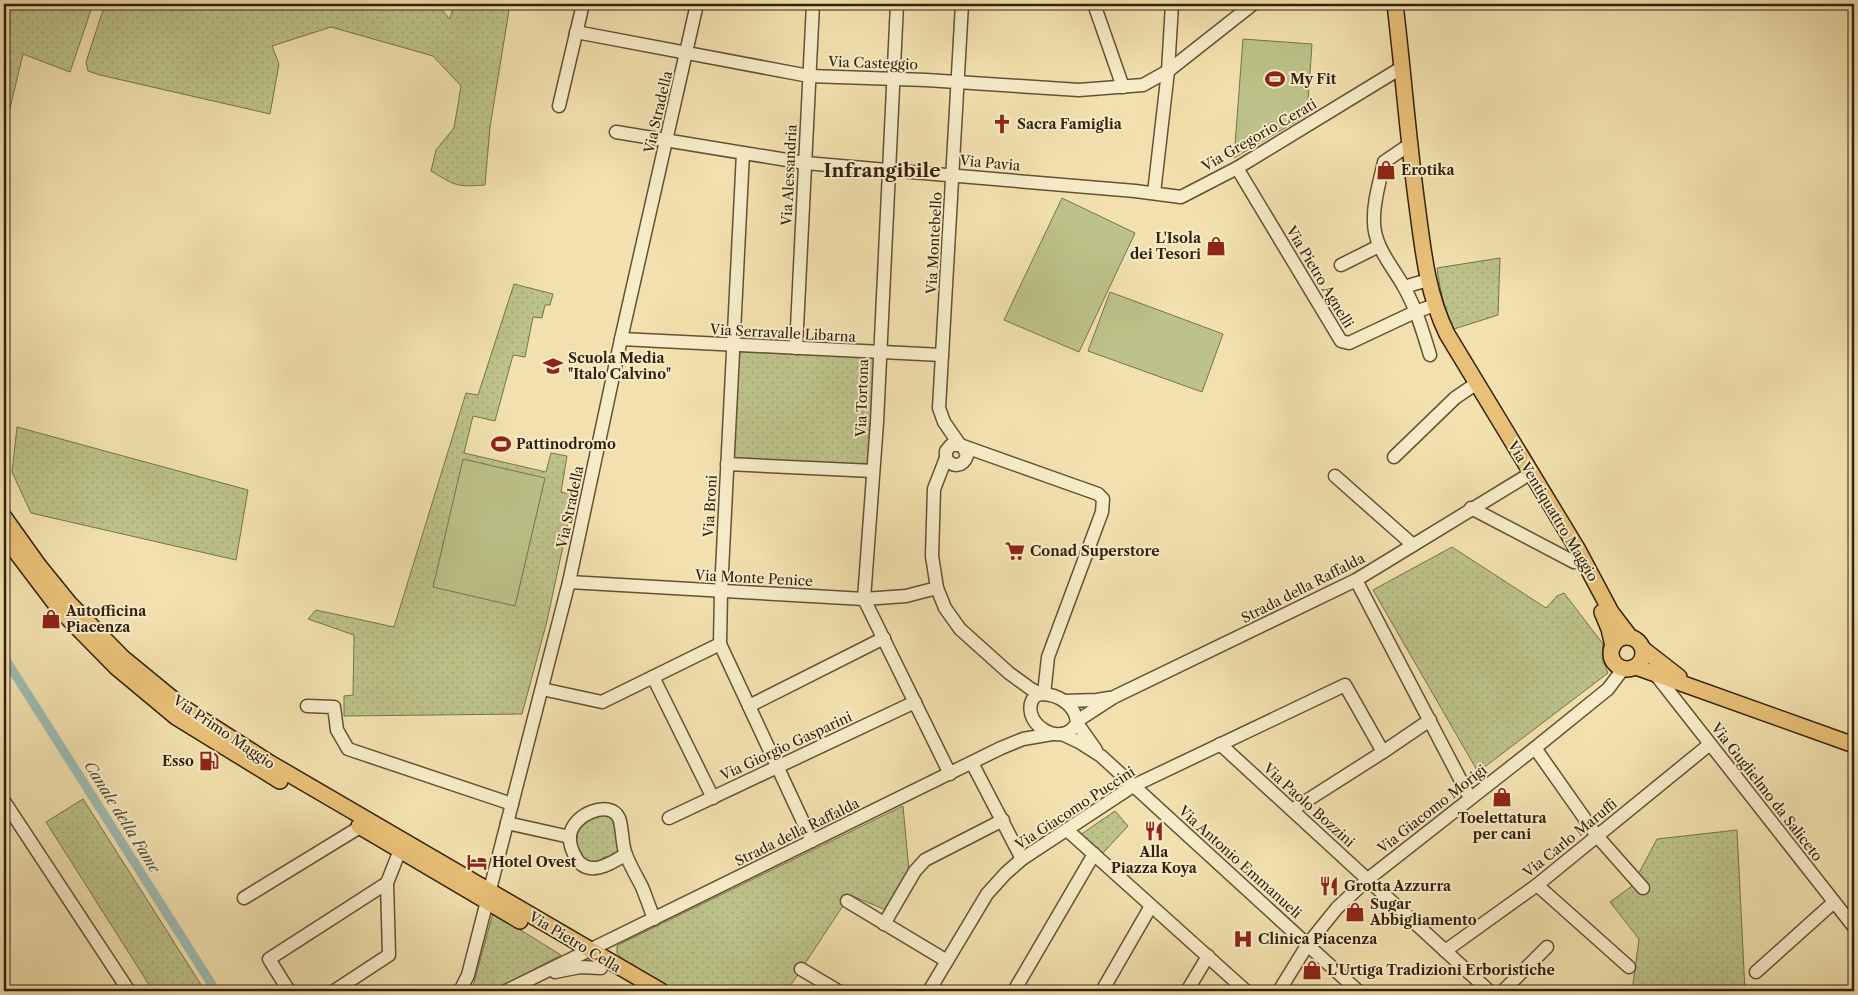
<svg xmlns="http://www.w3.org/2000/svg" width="1858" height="995" font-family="'Libre Caslon Text',serif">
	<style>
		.grass { fill: url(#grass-dots); stroke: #78724a }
		.garden { fill: #bcc289; stroke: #78724a }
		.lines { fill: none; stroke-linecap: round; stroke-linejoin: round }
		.canal { stroke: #9ebbb3; stroke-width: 9 }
		.minor-casing { stroke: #645134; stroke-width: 15 }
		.major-casing { stroke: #34210c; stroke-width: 18 }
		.minor { stroke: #f7ecca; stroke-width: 12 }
		.major { stroke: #e9c077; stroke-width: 15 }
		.labels { text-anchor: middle; stroke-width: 4; stroke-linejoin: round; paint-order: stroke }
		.street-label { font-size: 14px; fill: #34210c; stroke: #f7ecca }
		.poi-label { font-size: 14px; font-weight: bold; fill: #34210c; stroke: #f7ecca; text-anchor: start }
		.water-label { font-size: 15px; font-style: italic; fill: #544f3e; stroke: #f7ecca }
		.district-label { font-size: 19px; font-weight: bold; fill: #34210c; stroke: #f7ecca }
	</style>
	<defs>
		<pattern id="grass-dots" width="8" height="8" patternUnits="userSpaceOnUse" patternTransform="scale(1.25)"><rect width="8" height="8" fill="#bcc289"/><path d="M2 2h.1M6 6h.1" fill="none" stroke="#a2a675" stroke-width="1.8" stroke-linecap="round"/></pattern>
	</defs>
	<rect width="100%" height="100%" fill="#f2e1ae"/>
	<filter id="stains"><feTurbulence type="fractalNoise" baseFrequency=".004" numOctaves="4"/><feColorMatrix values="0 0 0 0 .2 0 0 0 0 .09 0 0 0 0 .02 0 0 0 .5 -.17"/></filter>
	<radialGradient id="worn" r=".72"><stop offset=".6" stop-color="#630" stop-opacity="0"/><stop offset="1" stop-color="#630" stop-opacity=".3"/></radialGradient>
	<g class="grass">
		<polygon points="4,4 93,4 70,72 23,54 4,133"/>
		<path d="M105 4H436L450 19 454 4H510L490 127 485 185C456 187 456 186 431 171L436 150 454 128 461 86 433 56 331 27 272 46 279 64 270 114 100 75 88 71 86 62Z"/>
		<path d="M1500 258 1498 315 1454 329C1444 309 1440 290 1437 268Z"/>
		<polygon points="514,284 553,294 550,305 545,305 542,318 533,317 525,357 513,355 495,421 473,416 464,453 546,472 551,453 567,456 561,492 574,495 547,621 522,714 344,716 344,696 353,695 354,635 308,619 316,610 394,627 466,393 478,395"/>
		<polygon points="737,349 876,355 870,467 731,460"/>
		<polygon points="17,427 248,490 236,560 31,513 12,472"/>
		<polygon points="1452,547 1546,608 1557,596 1564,593 1603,644 1602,658 1608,673 1478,772 1373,590"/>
		<polygon points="83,799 205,991 153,991 46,822"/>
		<polygon points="903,806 909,871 886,910 850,895 787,991 722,991 717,989 716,991 676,991 623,960 617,953 617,946 622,943"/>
		<polygon points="1115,811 1128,826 1102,854 1080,835"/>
		<path d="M601 815H608L615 821 619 849 613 857H604C589 871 583 858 575 845 578 826 583 822 601 815Z"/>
		<polygon points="1737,830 1745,991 1632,991 1639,939 1610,902 1632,886 1657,839"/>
		<polygon points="493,913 561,955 493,991 475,991 473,986"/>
	</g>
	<g class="garden">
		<polygon points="1243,39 1312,44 1307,115 1234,158"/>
		<polygon points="1062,198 1135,233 1079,352 1004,320"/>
		<polygon points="1110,292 1223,334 1202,392 1088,351"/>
		<polygon points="463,459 545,478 515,606 433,587"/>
	</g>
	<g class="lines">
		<polyline class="canal" points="4,657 216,991"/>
		<defs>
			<g id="minor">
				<polyline points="897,4 877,422 864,599 950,774"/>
				<polyline points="1094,4 1123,87"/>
				<polyline points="576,32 809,76 926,80 1079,90 1143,85 1168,71 1253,4"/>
				<polyline points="559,106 583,4"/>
				<polyline points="616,132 805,163 1135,191 1181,197 1237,168 1401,68"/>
				<path d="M1409 145 1384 162C1380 181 1373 202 1374 222 1374 247 1393 267 1404 287 1416 308 1423 332 1430 355"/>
				<polyline points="743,153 721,591 720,644 812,841"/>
				<polyline points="1237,168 1341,341 1349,343 1415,312 1435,305"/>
				<polyline points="1154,193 1168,71 1172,4"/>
				<polyline points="1341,265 1379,246"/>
				<polyline points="1404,287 1428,280"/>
				<polyline points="621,339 942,355"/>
				<polyline points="796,348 813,4"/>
				<polyline points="960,445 944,422 939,408 962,4"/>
				<path d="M963 446 967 456C963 467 952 468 946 458V451L951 445H960L1098 494 1103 499 1102 512 1048 657 1044 694"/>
				<polyline points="1394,457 1455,398 1477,383"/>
				<polyline points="946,458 934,489 932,556 937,588 945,608 960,629 1009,673 1031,689 1041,694"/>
				<polyline points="727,464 873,471"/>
				<polyline points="1335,476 1413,545"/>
				<polyline points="1471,508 1574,562"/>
				<polyline points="1356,580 1470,798"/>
				<polyline points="569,582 864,599 906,596 937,588"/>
				<polyline points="1656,675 1854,927"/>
				<polyline points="653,677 713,798"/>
				<polyline points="542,689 602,702 720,644"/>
				<path d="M1041 694C1058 694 1076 705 1077 723 1060 752 1016 719 1035 696Z"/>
				<polyline points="1064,701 1097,700 1109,698"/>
				<polyline points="307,706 334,707 337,730 348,749 512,804"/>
				<polyline points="749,706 884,638"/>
				<polyline points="1077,721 1114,697 1356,580 1523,478"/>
				<polyline points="1077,723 1096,750"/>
				<polyline points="1062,734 1079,742 1101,756 1358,991"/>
				<polyline points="1220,744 1489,991"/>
				<polyline points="1535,748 1597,836 1643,888"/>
				<polyline points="972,763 1022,859"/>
				<polyline points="4,801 129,991"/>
				<polyline points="1292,810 1383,752 1430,720"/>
				<polyline points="669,818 915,702"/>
				<polyline points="507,823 570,837"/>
				<polyline points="1067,830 1246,991"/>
				<path d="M626 854C611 864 588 878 576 858 572 851 569 844 570 836 572 814 610 799 619 818 622 824 622 843 625 852 629 864 636 875 642 887 646 897 650 908 654 919"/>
				<polyline points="1537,885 1629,967"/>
				<polyline points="244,898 360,827"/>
				<polyline points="847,901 947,961"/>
				<polyline points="884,924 915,871 925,860 1003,820"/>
				<polyline points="1445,951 1537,885 1710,744"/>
				<polyline points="801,969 838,991"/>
				<polyline points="555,972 580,967 601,968"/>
				<polyline points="1756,972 1834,902"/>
				<polyline points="289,991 269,959 387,883"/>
				<polyline points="334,991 389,955 387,883 400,850"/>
				<polyline points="460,991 468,975 569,582 621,339 697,4"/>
				<polyline points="506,991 1001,748 1023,739 1052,734"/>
				<polyline points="929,991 987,894 1006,873 1022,859 1133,786 1345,685 1383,752"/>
				<polyline points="1014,991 1094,854"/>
				<polyline points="1102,991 1151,906"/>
				<polyline points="1187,991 1208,956"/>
				<polyline points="1279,991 1308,944 1337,908 1368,879 1535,748 1608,689 1623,669"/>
				<polyline points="1503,991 1547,947"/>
			</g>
			<g id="major">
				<path d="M1395 4C1403 71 1408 138 1417 205 1423 250 1427 293 1447 334L1578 550 1611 612 1630 637"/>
				<polyline points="4,517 39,566 69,603 123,658 184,708 270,763 661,991"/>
				<polyline points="4,536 60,610 116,667 176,717 280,781"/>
				<polyline points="1602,612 1609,629 1613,646"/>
				<circle cx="1627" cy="653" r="16"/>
				<polyline points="1643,649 1679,677"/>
				<polyline points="1636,667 1854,745"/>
				<polyline points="359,826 520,921"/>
			</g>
		</defs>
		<use href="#minor" class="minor-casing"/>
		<use href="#major" class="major-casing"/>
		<use href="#minor" class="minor"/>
		<use href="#major" class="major"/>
	</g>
	<defs>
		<symbol id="stadium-bare" viewBox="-9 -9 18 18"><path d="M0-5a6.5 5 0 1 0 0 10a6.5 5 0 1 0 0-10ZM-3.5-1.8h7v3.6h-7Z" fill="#8f2418" stroke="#f7ecca" stroke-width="2.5" paint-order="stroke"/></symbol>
		<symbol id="church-bare" viewBox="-9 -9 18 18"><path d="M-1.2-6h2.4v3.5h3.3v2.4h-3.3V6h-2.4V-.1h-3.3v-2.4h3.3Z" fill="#8f2418" stroke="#f7ecca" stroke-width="2.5" paint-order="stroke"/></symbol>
		<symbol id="shop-bare" viewBox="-9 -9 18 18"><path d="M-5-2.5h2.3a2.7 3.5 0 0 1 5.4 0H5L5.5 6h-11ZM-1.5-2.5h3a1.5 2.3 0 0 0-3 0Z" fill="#8f2418" stroke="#f7ecca" stroke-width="2.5" paint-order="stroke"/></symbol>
		<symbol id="school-bare" viewBox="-9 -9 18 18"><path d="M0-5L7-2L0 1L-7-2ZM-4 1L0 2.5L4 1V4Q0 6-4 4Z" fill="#8f2418" stroke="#f7ecca" stroke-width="2.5" paint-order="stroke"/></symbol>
		<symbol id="supermarket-bare" viewBox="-9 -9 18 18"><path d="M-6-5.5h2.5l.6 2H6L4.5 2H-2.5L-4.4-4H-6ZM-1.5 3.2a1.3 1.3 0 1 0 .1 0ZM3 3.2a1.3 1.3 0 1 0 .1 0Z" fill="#8f2418" stroke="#f7ecca" stroke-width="2.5" paint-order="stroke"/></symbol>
		<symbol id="fuel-bare" viewBox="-9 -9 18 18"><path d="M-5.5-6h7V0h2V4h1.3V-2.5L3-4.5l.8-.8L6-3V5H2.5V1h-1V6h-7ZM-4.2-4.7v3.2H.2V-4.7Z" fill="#8f2418" stroke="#f7ecca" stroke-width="2.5" paint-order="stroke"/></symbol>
		<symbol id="restaurant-bare" viewBox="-9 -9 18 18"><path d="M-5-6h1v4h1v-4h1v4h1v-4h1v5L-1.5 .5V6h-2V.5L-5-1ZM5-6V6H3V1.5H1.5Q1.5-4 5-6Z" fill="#8f2418" stroke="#f7ecca" stroke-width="2.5" paint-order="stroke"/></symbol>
		<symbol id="hotel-bare" viewBox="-9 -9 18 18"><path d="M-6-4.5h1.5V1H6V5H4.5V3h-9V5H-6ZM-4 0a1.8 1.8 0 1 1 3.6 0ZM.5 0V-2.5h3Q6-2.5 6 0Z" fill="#8f2418" stroke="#f7ecca" stroke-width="2.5" paint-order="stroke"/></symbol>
		<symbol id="hospital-bare" viewBox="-9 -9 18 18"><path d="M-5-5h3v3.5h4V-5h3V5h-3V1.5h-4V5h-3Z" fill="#8f2418" stroke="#f7ecca" stroke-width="2.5" paint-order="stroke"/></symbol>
	</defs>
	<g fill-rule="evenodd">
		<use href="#stadium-bare" x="1261" y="65" width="28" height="28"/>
		<use href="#church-bare" x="988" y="110" width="28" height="28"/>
		<use href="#shop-bare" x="1372" y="156" width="28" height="28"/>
		<use href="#shop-bare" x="1202" y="232" width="28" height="28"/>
		<use href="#school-bare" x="539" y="352" width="28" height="28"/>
		<use href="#stadium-bare" x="487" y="430" width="28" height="28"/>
		<use href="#supermarket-bare" x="1001" y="537" width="28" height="28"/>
		<use href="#shop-bare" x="37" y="605" width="28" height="28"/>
		<use href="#fuel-bare" x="195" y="747" width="28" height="28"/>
		<use href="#shop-bare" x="1488" y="783" width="28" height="28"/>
		<use href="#restaurant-bare" x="1140" y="817" width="28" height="28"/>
		<use href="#hotel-bare" x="463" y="848" width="28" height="28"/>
		<use href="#restaurant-bare" x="1315" y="872" width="28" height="28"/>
		<use href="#shop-bare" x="1341" y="898" width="28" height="28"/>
		<use href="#hospital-bare" x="1229" y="925" width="28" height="28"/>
		<use href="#shop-bare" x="1298" y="956" width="28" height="28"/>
	</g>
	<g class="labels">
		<g class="street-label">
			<text transform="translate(873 63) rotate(2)" y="5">Via Casteggio</text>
			<text transform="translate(658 112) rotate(-77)" y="5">Via Stradella</text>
			<text transform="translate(1259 135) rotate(-30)" y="5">Via Gregorio Cerati</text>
			<text transform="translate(990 163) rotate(5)" y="5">Via Pavia</text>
			<text transform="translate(789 175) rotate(-87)" y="5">Via Alessandria</text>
			<text transform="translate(934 243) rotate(-87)" y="5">Via Montebello</text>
			<text transform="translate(1320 277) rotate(59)" y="5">Via Pietro Agnelli</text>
			<text transform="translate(783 333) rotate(3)" y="5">Via Serravalle Libarna</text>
			<text transform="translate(862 398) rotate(-88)" y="5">Via Tortona</text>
			<text transform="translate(710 506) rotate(-87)" y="5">Via Broni</text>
			<text transform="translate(570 507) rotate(-78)" y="5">Via Stradella</text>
			<text transform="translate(1553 511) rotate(59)" y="5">Via Ventiquattro Maggio</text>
			<text transform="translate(754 578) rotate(3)" y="5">Via Monte Penice</text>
			<text transform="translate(1303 588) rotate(-27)" y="5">Strada della Raffalda</text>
			<text transform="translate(224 732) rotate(34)" y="5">Via Primo Maggio</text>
			<text transform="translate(786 746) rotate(-25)" y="5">Via Giorgio Gasparini</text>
			<text transform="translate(1767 792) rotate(52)" y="5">Via Guglielmo da Saliceto</text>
			<text transform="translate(1309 805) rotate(42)" y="5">Via Paolo Bozzini</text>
			<text transform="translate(1075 808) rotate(-33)" y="5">Via Giacomo Puccini</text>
			<text transform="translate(1432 809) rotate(-38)" y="5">Via Giacomo Morigi</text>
			<text transform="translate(797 832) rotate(-26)" y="5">Strada della Raffalda</text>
			<text transform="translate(1570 838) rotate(-39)" y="5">Via Carlo Maruffi</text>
			<text transform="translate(1240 862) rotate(42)" y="5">Via Antonio Emmanueli</text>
			<text transform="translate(575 942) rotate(31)" y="5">Via Pietro Cella</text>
		</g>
		<g class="poi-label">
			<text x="1290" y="84">My Fit</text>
			<text x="1017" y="129">Sacra Famiglia</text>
			<text x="1401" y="175">Erotika</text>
			<text x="1201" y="243" text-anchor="end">L'Isola<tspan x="1201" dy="16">dei Tesori</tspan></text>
			<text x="568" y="363">Scuola Media<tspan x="568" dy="16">"Italo Calvino"</tspan></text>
			<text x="516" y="449">Pattinodromo</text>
			<text x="1030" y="556">Conad Superstore</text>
			<text x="66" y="616">Autofficina<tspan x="66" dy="16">Piacenza</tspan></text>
			<text x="194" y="766" text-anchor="end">Esso</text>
			<text x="1502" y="823" text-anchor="middle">Toelettatura<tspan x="1502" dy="16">per cani</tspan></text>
			<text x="1154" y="857" text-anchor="middle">Alla<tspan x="1154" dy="16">Piazza Koya</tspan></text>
			<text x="492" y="867">Hotel Ovest</text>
			<text x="1344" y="891">Grotta Azzurra</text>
			<text x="1370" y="909">Sugar<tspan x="1370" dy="16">Abbigliamento</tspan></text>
			<text x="1258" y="944">Clinica Piacenza</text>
			<text x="1327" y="975">L'Urtiga Tradizioni Erboristiche</text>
		</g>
		<g class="water-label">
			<text transform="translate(122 817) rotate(58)" y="5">Canale della Fame</text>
		</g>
		<g class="district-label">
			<text x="882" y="177">Infrangibile</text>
		</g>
	</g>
	<rect width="1858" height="995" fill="none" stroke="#f2e1ae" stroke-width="20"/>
	<rect x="5" y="5" width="1848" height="985" fill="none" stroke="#34210c" stroke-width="2.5"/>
	<rect x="10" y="10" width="1838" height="975" fill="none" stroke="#34210c"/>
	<rect width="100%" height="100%" filter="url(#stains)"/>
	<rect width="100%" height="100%" fill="url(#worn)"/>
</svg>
